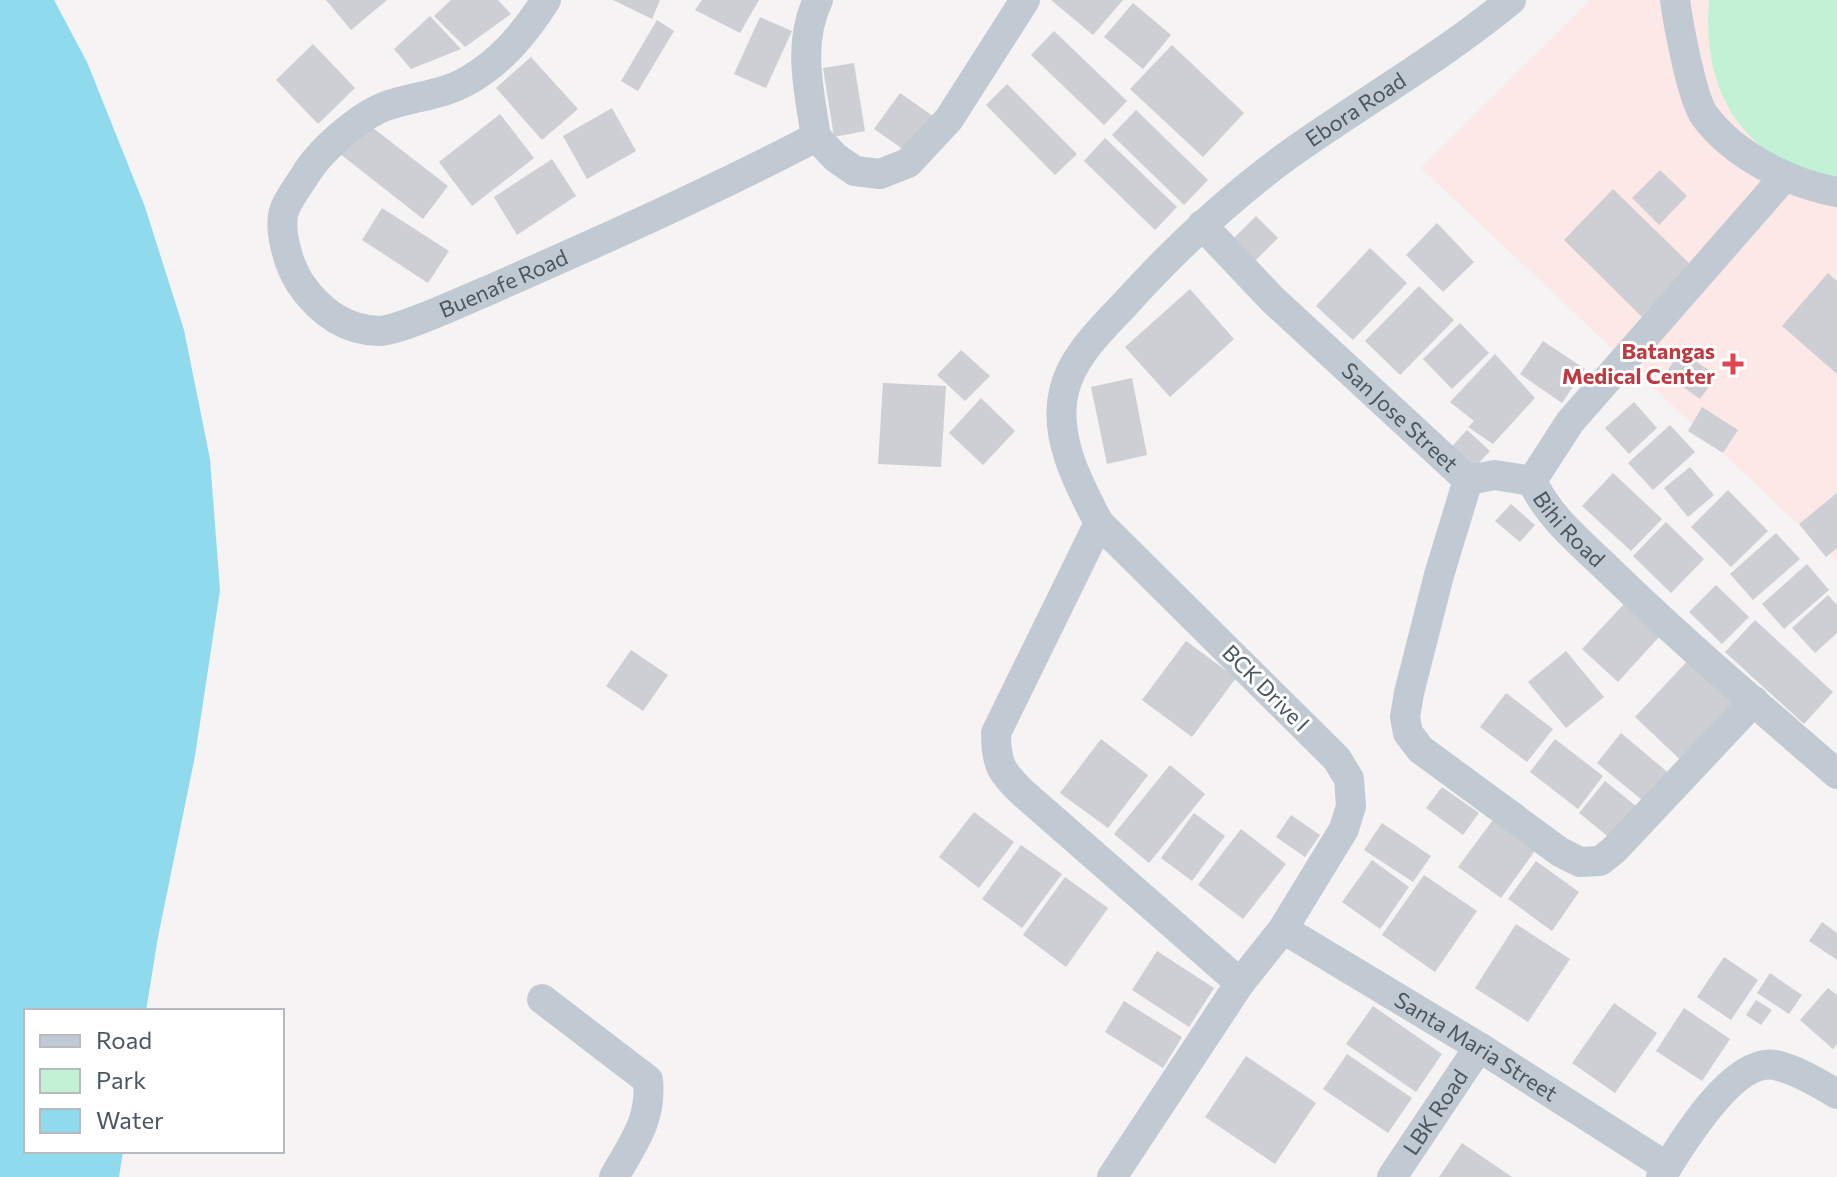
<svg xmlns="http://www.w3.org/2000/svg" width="1837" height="1177" font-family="Commissioner,sans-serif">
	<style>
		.medical { fill: #fce8e6 }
		.green { fill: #c3f1d5 }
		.water { fill: #90daee }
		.building { fill: #cdcfd5 }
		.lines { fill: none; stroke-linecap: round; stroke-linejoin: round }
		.street { stroke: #c1cad2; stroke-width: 30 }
		.health-dot { fill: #e0444e; stroke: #fff; stroke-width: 3 }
		.labels { text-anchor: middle; stroke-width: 6; stroke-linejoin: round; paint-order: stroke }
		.street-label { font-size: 22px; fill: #4a5661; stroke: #fff }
		.health-label { font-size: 22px; font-weight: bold; fill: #be3a42; stroke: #fff; text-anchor: end }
	</style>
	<rect width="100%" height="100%" fill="#f5f3f3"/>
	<polygon class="medical" points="1590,0 1837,0 1837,561 1421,168"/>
	<path class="green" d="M1709 0H1837V184C1744 159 1701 95 1709 0Z"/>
	<polygon class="water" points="0,0 54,0 87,62 145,207 184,330 210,459 220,590 195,756 158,937 146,1011 26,1011 26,1151 123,1151 119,1177 0,1177"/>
	<g class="building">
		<polygon points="326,0 387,0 351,30"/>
		<polygon points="451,0 498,0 511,14 465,47 434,16"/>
		<polygon points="613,0 660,0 652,19"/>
		<polygon points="702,0 759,0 740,33 695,10"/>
		<polygon points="1051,0 1123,0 1093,35"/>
		<polygon points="1133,3 1171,35 1143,69 1104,37"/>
		<polygon points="430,16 461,49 411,69 394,49"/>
		<polygon points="760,17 792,31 766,88 734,74"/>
		<polygon points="657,20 674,31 638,91 621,81"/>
		<polygon points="1054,31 1127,101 1104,125 1031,55"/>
		<polygon points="313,44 355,88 318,124 276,80"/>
		<polygon points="1172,45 1244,113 1203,157 1130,89"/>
		<polygon points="531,57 578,109 542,140 496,88"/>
		<polygon points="854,63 865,131 834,137 823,68"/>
		<polygon points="1007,84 1077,154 1055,175 986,105"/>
		<polygon points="900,93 933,116 907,152 874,129"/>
		<polygon points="612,108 636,151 587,179 563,136"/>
		<polygon points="1136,110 1208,180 1184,205 1112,135"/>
		<polygon points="500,114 534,158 472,206 439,162"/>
		<polygon points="364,121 448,186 423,219 339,153"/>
		<polygon points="1105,138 1177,207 1155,230 1084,161"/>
		<polygon points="552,159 576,196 517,235 494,197"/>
		<polygon points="1660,170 1687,196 1659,225 1632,198"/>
		<polygon points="1613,189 1692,266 1642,317 1564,240"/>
		<polygon points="382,208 449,251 428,283 362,240"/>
		<polygon points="1256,216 1278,238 1253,263 1231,241"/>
		<polygon points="1437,223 1474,262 1443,292 1406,255"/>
		<polygon points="1370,248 1407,283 1353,340 1316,306"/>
		<polygon points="1828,273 1837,281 1837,374 1782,326"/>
		<polygon points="1419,286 1454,320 1400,375 1365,341"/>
		<polygon points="1190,289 1234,339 1170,397 1125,347"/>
		<polygon points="1460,323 1489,353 1452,389 1423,359"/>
		<polygon points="1543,341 1585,369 1562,403 1520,374"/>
		<polygon points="961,350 990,376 965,401 937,375"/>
		<polygon points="1681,351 1717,376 1700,399 1665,374"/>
		<polygon points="1495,354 1535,398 1493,444 1468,427 1474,421 1450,402"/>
		<polygon points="1132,378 1147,455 1107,464 1091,387"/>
		<polygon points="883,383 946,386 941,467 878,464"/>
		<polygon points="981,398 1015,431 983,465 949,433"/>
		<polygon points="1634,402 1657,428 1629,454 1605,428"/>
		<polygon points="1702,407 1738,430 1723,453 1688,431"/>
		<polygon points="1670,425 1695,452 1653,490 1628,463"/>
		<polygon points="1467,430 1490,451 1468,475 1445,454"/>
		<polygon points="1690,467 1714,495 1688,517 1664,488"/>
		<polygon points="1613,473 1662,519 1631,551 1582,506"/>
		<polygon points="1728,490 1768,531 1731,567 1691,527"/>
		<polygon points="1837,493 1837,548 1826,557 1799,524"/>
		<polygon points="1511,504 1535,525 1520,542 1495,521"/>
		<polygon points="1666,522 1704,559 1671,593 1633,556"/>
		<polygon points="1776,533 1800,559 1753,600 1730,574"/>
		<polygon points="1807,564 1829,590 1784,629 1762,604"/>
		<polygon points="1716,585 1749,617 1722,644 1689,612"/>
		<polygon points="1828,595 1837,605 1837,633 1815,653 1792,628"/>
		<polygon points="1624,604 1659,637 1618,682 1582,649"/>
		<polygon points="1755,620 1833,692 1804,724 1725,652"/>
		<polygon points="1186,641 1236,678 1192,737 1142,700"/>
		<polygon points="631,650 668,675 643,711 606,686"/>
		<polygon points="1566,651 1604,697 1566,728 1528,682"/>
		<polygon points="1693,655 1745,703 1687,766 1635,717"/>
		<polygon points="1506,693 1553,729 1527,762 1480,727"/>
		<polygon points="1621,733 1671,775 1647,804 1597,763"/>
		<polygon points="1101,739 1148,775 1108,828 1060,793"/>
		<polygon points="1555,739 1603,776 1578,809 1530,772"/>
		<polygon points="1170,765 1205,794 1149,863 1114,834"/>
		<polygon points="1605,781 1642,811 1616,843 1579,813"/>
		<polygon points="1442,787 1479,813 1463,835 1426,808"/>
		<polygon points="974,812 1014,842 979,888 939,857"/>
		<polygon points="1194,813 1225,836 1192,881 1161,858"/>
		<polygon points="1291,815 1320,835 1305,857 1276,837"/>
		<polygon points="1495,817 1537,848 1501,898 1458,867"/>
		<polygon points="1382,823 1431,856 1413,882 1364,850"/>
		<polygon points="1241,829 1286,864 1243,919 1198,885"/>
		<polygon points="1021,845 1062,874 1022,928 982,899"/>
		<polygon points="1372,860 1409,887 1380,929 1342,902"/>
		<polygon points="1536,861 1579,892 1552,931 1508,899"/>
		<polygon points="1424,875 1477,911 1435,972 1382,935"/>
		<polygon points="1065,877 1108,908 1066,967 1023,935"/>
		<polygon points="1822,922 1837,933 1837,960 1809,941"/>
		<polygon points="1516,924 1570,959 1528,1022 1475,988"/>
		<polygon points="1157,951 1214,988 1189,1027 1132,990"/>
		<polygon points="1724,957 1758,980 1731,1020 1697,997"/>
		<polygon points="1770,973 1802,995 1789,1014 1757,993"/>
		<polygon points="1828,988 1837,995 1837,1044 1833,1049 1800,1020"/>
		<polygon points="1756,1000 1772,1010 1761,1025 1746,1015"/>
		<polygon points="1124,1001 1182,1037 1163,1068 1105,1032"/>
		<polygon points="1614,1003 1657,1033 1615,1093 1572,1063"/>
		<polygon points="1373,1006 1442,1054 1416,1092 1346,1044"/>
		<polygon points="1684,1008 1730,1039 1702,1081 1656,1051"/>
		<polygon points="1347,1054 1412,1098 1388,1133 1323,1089"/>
		<polygon points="1246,1056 1316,1103 1275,1164 1205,1117"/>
		<polygon points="1462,1143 1512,1177 1439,1177"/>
	</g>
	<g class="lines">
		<g class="street">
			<path id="s1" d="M546 0C525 33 501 62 467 81 443 95 411 97 386 106 359 116 318 152 304 177 298 186 290 197 285 208 277 228 289 266 300 283 319 311 344 330 379 331 399 331 465 300 487 291 598 242 709 193 816 137L836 158 855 171 880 174 908 163 949 119 1025 0"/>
			<path d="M1675 0C1678 23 1692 98 1704 115 1733 155 1789 183 1837 192"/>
			<path d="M816 137C809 90 797 44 818 0"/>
			<path id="s2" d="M1785 176 1570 422 1532 481C1549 518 1582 544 1612 573 1684 643 1761 708 1837 774"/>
			<path id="s3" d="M1202 225 1272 299 1468 480 1439 575 1409 693 1405 717 1408 733 1420 749 1560 852 1580 862 1600 861 1614 850 1754 701"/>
			<polyline points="1468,480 1495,475 1532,481"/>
			<path d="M1099 523 996 733C996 764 1001 772 1023 793L1240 983"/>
			<path id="s4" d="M1283 929 1479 1047 1667 1167"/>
			<path d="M542 999 648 1080C652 1120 633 1143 614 1177"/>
			<path id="s5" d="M1112 1177 1240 983 1283 929 1344 829 1351 806 1349 779 1337 759 1099 523C1079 485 1053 437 1064 391 1072 356 1102 329 1126 303 1175 249 1228 199 1287 156 1361 103 1441 58 1511 0"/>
			<path id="s6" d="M1392 1177 1479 1047"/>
			<path d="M1661 1177C1680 1146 1733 1057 1775 1065 1797 1070 1818 1083 1837 1094"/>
		</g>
	</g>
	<path class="health-dot" d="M1729 352h8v8h8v8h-8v8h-8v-8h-8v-8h8z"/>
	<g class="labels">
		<g class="street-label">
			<text dy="8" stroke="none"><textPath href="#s5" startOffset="1378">Ebora Road</textPath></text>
			<text dy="8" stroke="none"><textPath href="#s1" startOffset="654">Buenafe Road</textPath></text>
			<text dy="8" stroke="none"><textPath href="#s3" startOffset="276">San Jose Street</textPath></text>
			<text dy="8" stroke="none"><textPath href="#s2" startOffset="458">Bihi Road</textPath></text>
			<text transform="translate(1266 688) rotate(45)" y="8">BCK Drive I</text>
			<text dy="8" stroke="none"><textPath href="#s4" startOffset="226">Santa Maria Street</textPath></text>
			<text dy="8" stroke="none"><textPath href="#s6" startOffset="78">LBK Road</textPath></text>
		</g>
		<g class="health-label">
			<text x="1715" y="359">Batangas<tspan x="1715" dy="25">Medical Center</tspan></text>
		</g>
	</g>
	<rect x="24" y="1009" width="260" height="144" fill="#ffffff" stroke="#b7bbc0" stroke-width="2"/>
	<rect x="40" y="1035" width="40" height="12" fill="#c1cad2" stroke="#b7bbc0" stroke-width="2"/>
	<text x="96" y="1049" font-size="24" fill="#4a5661">Road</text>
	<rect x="40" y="1069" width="40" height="24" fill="#c3f1d5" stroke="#b7bbc0" stroke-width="2"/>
	<text x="96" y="1089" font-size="24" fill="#4a5661">Park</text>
	<rect x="40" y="1109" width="40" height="24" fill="#90daee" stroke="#b7bbc0" stroke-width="2"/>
	<text x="96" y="1129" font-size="24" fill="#4a5661">Water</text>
</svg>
